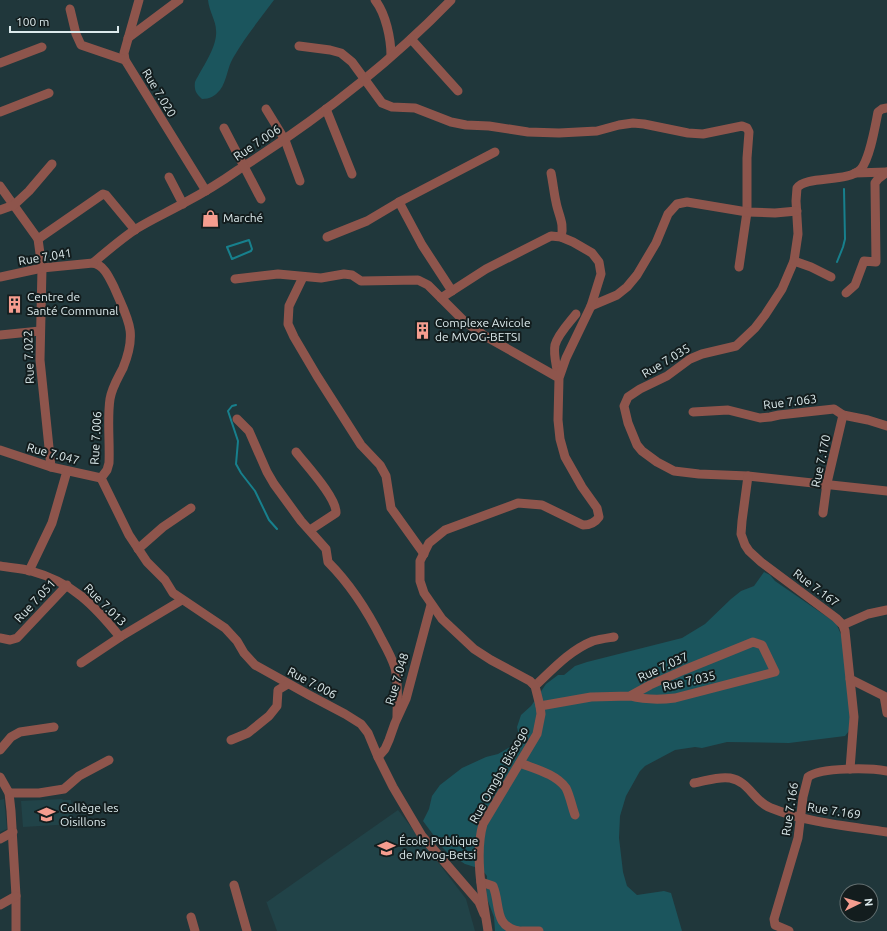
<svg xmlns="http://www.w3.org/2000/svg" width="887" height="931" font-family="Ubuntu,sans-serif">
	<style>
		.built { fill: #214348 }
		.green { fill: #1b555d }
		.lines { fill: none; stroke-linecap: round; stroke-linejoin: round }
		.stream { stroke: #17808d; stroke-width: 2 }
		.minor { stroke: #8e554c; stroke-width: 9 }
		.labels { text-anchor: middle; stroke-width: 4; stroke-linejoin: round; paint-order: stroke }
		.street-label { font-size: 12px; fill: #dceaec; stroke: #131d1e }
		.poi-label { font-size: 12px; fill: #dceaec; stroke: #131d1e; text-anchor: start }
	</style>
	<rect width="100%" height="100%" fill="#20373b"/>
	<g class="built">
		<polygon points="4,799 7,829 0,832 0,800"/>
		<polygon points="62,799 63,800 71,800 73,824 23,827 21,801"/>
		<polygon points="398,810 466,899 475,931 277,931 266,901 267,902"/>
	</g>
	<g class="green">
		<path d="M208 0H274C260 19 245 37 233 58 227 68 227 81 220 90 215 96 210 99 202 99 196 94 194 90 195 82 202 68 218 46 216 30 216 21 209 11 208 0Z"/>
		<polygon points="764,572 770,575 775,581 836,623 847,648 851,713 849,731 845,736 789,743 727,742 702,748 695,747 675,750 645,766 640,771 626,796 620,816 619,838 623,872 627,886 637,895 664,891 671,893 682,931 495,931 494,917 486,896 487,876 483,871 478,868 465,864 448,853 443,848 423,821 429,809 432,796 440,785 462,768 486,757 498,754 520,741 517,727 521,715 531,706 546,684 558,675 564,675 575,666 587,662 682,638 705,624 731,599 741,591 754,586"/>
	</g>
	<g class="lines">
		<g class="stream">
			<polygon points="249,240 252,249 251,251 232,259 227,247"/>
			<polyline points="837,262 843,247 845,239 844,189"/>
			<polyline points="236,405 232,406 228,411 238,441 236,464 241,473 255,491 269,520 277,529"/>
		</g>
		<g class="minor">
			<polyline points="139,0 124,53 125,60 206,191"/>
			<path d="M375 0C386 14 391 39 391 56"/>
			<path d="M451 0C388 65 315 121 238 170 221 182 203 193 184 203 168 212 152 219 136 229 121 239 107 251 93 263 104 265 109 277 114 287 128 320 138 331 123 368 118 378 112 387 110 399 107 419 110 442 109 463L107 470 101 478 129 535 147 562 165 580 173 593 225 628 237 641 244 653 255 665 309 695 345 714 361 724 368 733 378 757 393 787 422 836 479 902 484 914"/>
			<polyline points="70,9 76,34 81,45 125,60"/>
			<polyline points="128,38 179,0"/>
			<polyline points="411,39 458,91"/>
			<polyline points="299,46 330,50 341,53 352,62 382,103 392,107 415,108 451,122 466,125 489,126 528,132 559,133 597,131 619,125 633,123 644,124 688,133 703,134 742,126 747,128 749,132 747,158 747,212 739,267"/>
			<polyline points="0,63 42,47"/>
			<path d="M887 108 882 109 878 112C875 127 870 158 861 169 848 183 806 175 797 188L796 201 798 234 794 261 782 289 765 315 755 328 736 346 702 354 690 359 667 376 640 389 628 397 624 406 628 423 637 445 642 451 657 462 674 471 699 474 748 476 887 491"/>
			<polyline points="266,109 285,140 300,181"/>
			<polyline points="326,109 352,174"/>
			<polyline points="0,112 49,93"/>
			<polyline points="224,128 261,199"/>
			<path d="M551 173C553 183 554 193 556 202 558 214 565 224 561 237"/>
			<polyline points="855,173 887,172"/>
			<polyline points="169,177 183,204"/>
			<polyline points="0,186 38,239 42,268 40,360 51,467"/>
			<polyline points="399,202 422,245 452,291"/>
			<polyline points="0,210 14,205 29,191 52,164"/>
			<polyline points="327,237 367,221 399,202 495,152"/>
			<polyline points="38,239 103,194 106,195 135,230"/>
			<polyline points="794,261 811,267 831,277"/>
			<polyline points="0,277 42,268 93,263"/>
			<polyline points="303,277 289,306 288,324 294,337 317,376 361,445 380,465 386,476 391,508 424,554"/>
			<polyline points="235,279 278,274 321,278 344,274 352,275 361,281 418,280 428,285 441,298"/>
			<polyline points="846,293 855,285 864,261 876,262 875,183 878,179 887,172"/>
			<polyline points="591,306 617,295 627,287 637,275 656,243 668,214 677,204 687,202 747,212 775,213 797,211"/>
			<polyline points="0,335 40,331"/>
			<path d="M558 376C557 367 553 355 555 345 558 334 569 323 576 314"/>
			<polyline points="693,412 728,410 760,418 770,417 779,415 834,409 843,415 868,420 887,426"/>
			<path d="M237 419 249 431 267 472 274 484 301 521 326 549 328 562C350 584 368 612 382 640 387 649 392 658 395 668 399 684 397 702 397 717"/>
			<polyline points="0,450 51,467 101,478"/>
			<path d="M296 452C306 465 337 498 336 513L310 530"/>
			<polyline points="748,476 742,521 741,534 745,545 749,551 761,562 836,618 843,625 845,631 850,679 884,696 887,713"/>
			<polyline points="823,513 827,483 843,415"/>
			<polyline points="138,549 163,527 191,508"/>
			<path d="M0 566C10 568 21 568 31 571 72 582 94 605 120 637L182 600"/>
			<polyline points="29,571 52,523 67,471"/>
			<polyline points="843,625 868,614 887,610"/>
			<polyline points="0,638 10,640 17,638 67,585"/>
			<polyline points="81,663 120,637"/>
			<path d="M535 686C552 670 570 650 593 641 600 639 608 638 614 637"/>
			<path d="M540 706 591 697 630 696 650 685 684 670 753 642 762 645 775 672 675 698C659 700 646 700 630 696"/>
			<polyline points="231,740 248,733 269,716 277,706 278,690 288,684"/>
			<polyline points="0,750 11,737 20,732 54,727"/>
			<polyline points="378,757 385,749 389,740 395,723 406,699 431,605"/>
			<path d="M520 763C535 769 556 774 566 788 570 796 572 807 575 815"/>
			<polyline points="850,769 854,717 850,679"/>
			<polyline points="0,777 9,793 11,811 16,896 16,931"/>
			<path d="M694 783C706 781 718 776 730 778 749 781 754 802 771 808 808 823 848 826 887 832"/>
			<polyline points="9,793 39,793 64,789 79,776 109,760"/>
			<polyline points="0,839 13,832"/>
			<path d="M481 882 493 886C501 905 493 926 519 931"/>
			<polyline points="234,885 247,931"/>
			<polyline points="0,905 16,896"/>
			<polyline points="191,917 195,931"/>
			<path d="M488 931C483 899 474 855 483 824L537 734 541 714 540 706 535 686 530 681 491 660 474 649 442 619 424 593 420 581V561L429 543 445 530 518 503 542 505 583 525C590 525 595 523 599 517L597 508 582 487 565 457 560 439 558 420 559 378 566 358 591 306 601 274 599 262 592 253 573 242 561 237 551 236 486 269 441 298 464 321 485 336 559 378"/>
			<polyline points="522,931 539,931"/>
			<path d="M789 931 775 925 774 919 798 838 803 797 808 777C820 767 871 768 887 771"/>
		</g>
	</g>
	<defs>
		<symbol id="shop-bare" viewBox="-9 -9 18 18"><path d="M-5-2.5h2.3a2.7 3.5 0 0 1 5.4 0H5L5.5 6h-11ZM-1.5-2.5h3a1.5 2.3 0 0 0-3 0Z" fill="#f59d8f" stroke="#131d1e" stroke-width="2.5" paint-order="stroke"/></symbol>
		<symbol id="building-bare" viewBox="-9 -9 18 18"><path d="M-4-6H4V6H1V3H-1V6H-4ZM-2.5-4.3h1.7v1.8h-1.7ZM.8-4.3h1.7v1.8H.8ZM-2.5-1h1.7V.8h-1.7ZM.8-1h1.7V.8H.8Z" fill="#f59d8f" stroke="#131d1e" stroke-width="2.5" paint-order="stroke"/></symbol>
		<symbol id="school-bare" viewBox="-9 -9 18 18"><path d="M0-5L7-2L0 1L-7-2ZM-4 1L0 2.5L4 1V4Q0 6-4 4Z" fill="#f59d8f" stroke="#131d1e" stroke-width="2.5" paint-order="stroke"/></symbol>
	</defs>
	<g fill-rule="evenodd">
		<use href="#shop-bare" x="198" y="206" width="25" height="25"/>
		<use href="#building-bare" x="2" y="292" width="25" height="25"/>
		<use href="#building-bare" x="410" y="318" width="25" height="25"/>
		<use href="#school-bare" x="34" y="802" width="25" height="25"/>
		<use href="#school-bare" x="374" y="836" width="25" height="25"/>
	</g>
	<g class="labels">
		<g class="street-label">
			<text transform="translate(159 93) rotate(59)" y="4">Rue 7.020</text>
			<text transform="translate(257 143) rotate(-34)" y="4">Rue 7.006</text>
			<text transform="translate(45 257) rotate(-9)" y="4">Rue 7.041</text>
			<text transform="translate(29 357) rotate(-92)" y="4">Rue 7.022</text>
			<text transform="translate(666 361) rotate(-31)" y="4">Rue 7.035</text>
			<text transform="translate(790 402) rotate(-7)" y="4">Rue 7.063</text>
			<text transform="translate(96 438) rotate(-87)" y="4">Rue 7.006</text>
			<text transform="translate(53 454) rotate(15)" y="4">Rue 7.047</text>
			<text transform="translate(821 461) rotate(-78)" y="4">Rue 7.170</text>
			<text transform="translate(816 588) rotate(37)" y="4">Rue 7.167</text>
			<text transform="translate(35 601) rotate(-47)" y="4">Rue 7.051</text>
			<text transform="translate(105 605) rotate(45)" y="4">Rue 7.013</text>
			<text transform="translate(663 667) rotate(-25)" y="4">Rue 7.037</text>
			<text transform="translate(397 679) rotate(-73)" y="4">Rue 7.048</text>
			<text transform="translate(689 681) rotate(-13)" y="4">Rue 7.035</text>
			<text transform="translate(312 683) rotate(28)" y="4">Rue 7.006</text>
			<text transform="translate(499 775) rotate(-61)" y="4">Rue Omgba Bissogo</text>
			<text transform="translate(790 809) rotate(-81)" y="4">Rue 7.166</text>
			<text transform="translate(834 811) rotate(9)" y="4">Rue 7.169</text>
		</g>
		<g class="poi-label">
			<text x="223" y="222">Marché</text>
			<text x="27" y="301">Centre de<tspan x="27" dy="14">Santé Communal</tspan></text>
			<text x="435" y="327">Complexe Avicole<tspan x="435" dy="14">de MVOG-BETSI</tspan></text>
			<text x="60" y="812">Collège les<tspan x="60" dy="14">Oisillons</tspan></text>
			<text x="399" y="845">École Publique<tspan x="399" dy="14">de Mvog-Betsi</tspan></text>
		</g>
	</g>
	<g transform="translate(859 903) rotate(85)"><circle r="19" fill="#131d1e" stroke="#636f70"/>
	<path d="M0-3L7 15L0 10L-7 15Z" fill="#f59d8f"/>
	<text y="-6" font-size="11" font-weight="bold" text-anchor="middle" fill="#dceaec">N</text>
	</g>
	<path d="M10 26v6h108v-6" fill="none" stroke="#dceaec" stroke-width="2"/>
	<text x="16" y="26" font-size="12" fill="#dceaec" stroke="#131d1e" stroke-width="3" paint-order="stroke">100 m</text>
</svg>
